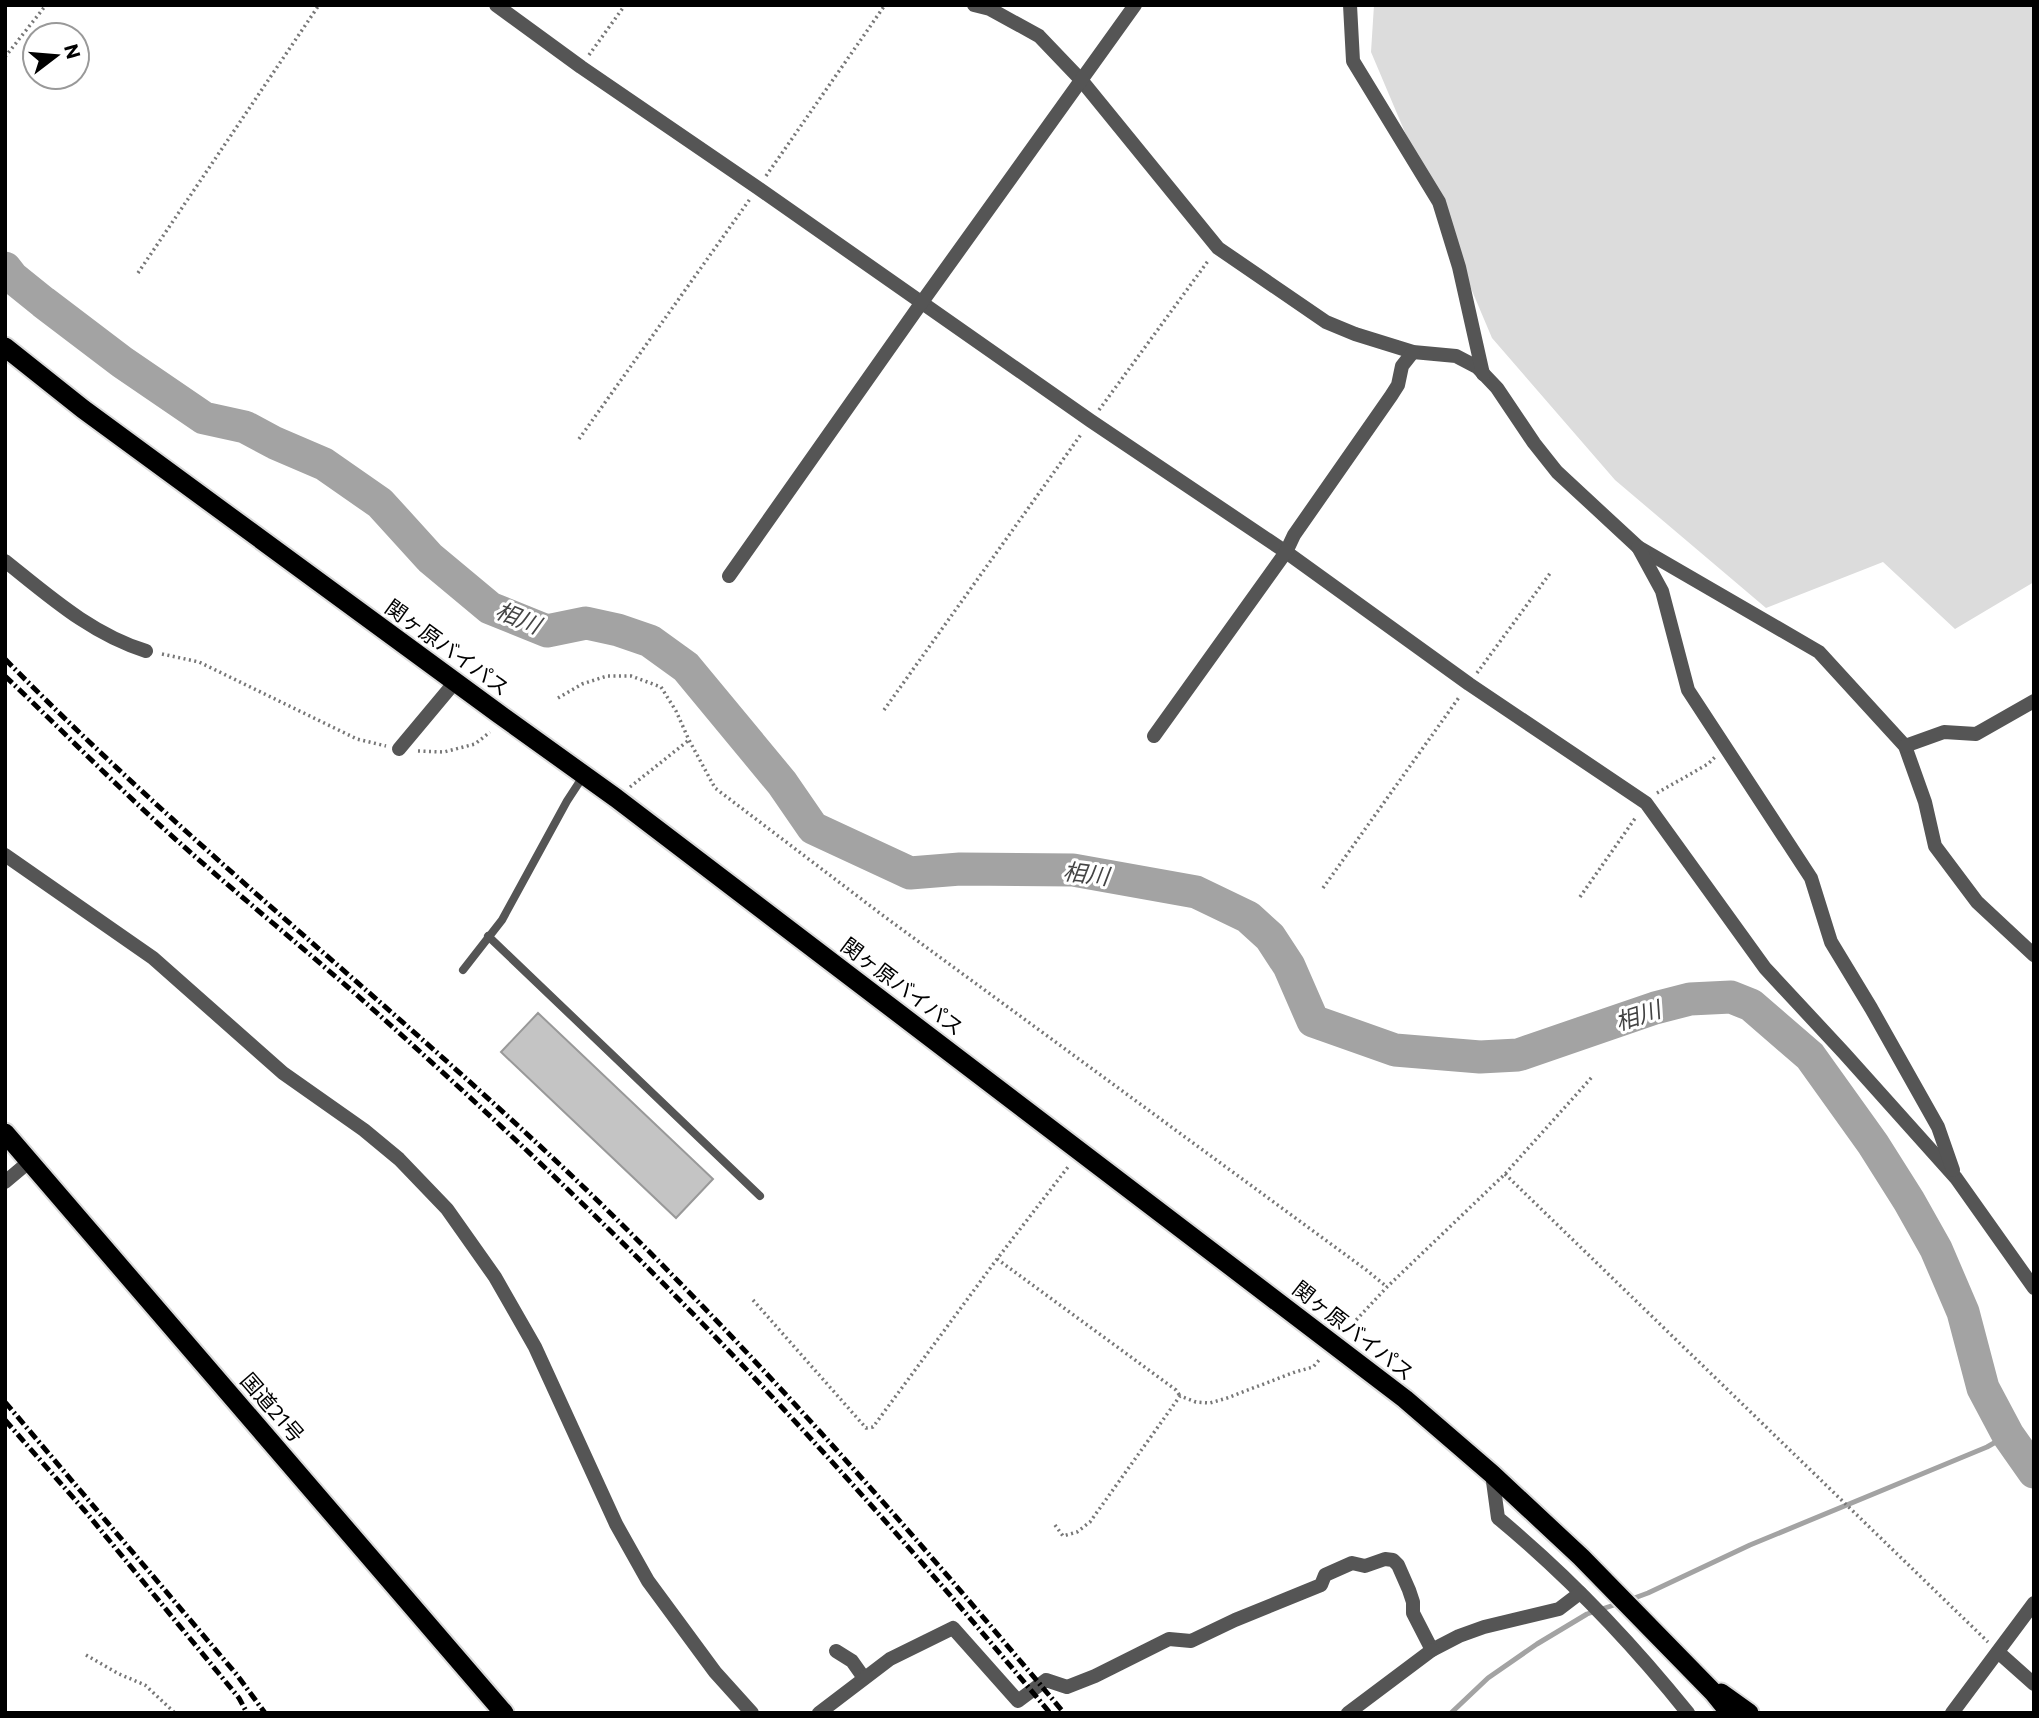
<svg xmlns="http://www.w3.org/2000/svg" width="2039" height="1718" font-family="Commissioner,'Noto Sans JP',sans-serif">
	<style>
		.green { fill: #dcdcdc }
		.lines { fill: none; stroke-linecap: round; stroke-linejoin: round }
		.stream { stroke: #a3a3a3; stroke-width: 5 }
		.river { stroke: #a3a3a3; stroke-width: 33 }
		.building { fill: #c4c4c4; stroke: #999; stroke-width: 2 }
		.trunk-casing { stroke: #dbdbdb; stroke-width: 23 }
		.path { stroke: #777; stroke-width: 3.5; stroke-dasharray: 2 3.5; stroke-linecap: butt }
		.service { stroke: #555; stroke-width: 8 }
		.minor { stroke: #555; stroke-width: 14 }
		.trunk { stroke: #000; stroke-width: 19 }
		.rail { stroke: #000; stroke-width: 5; stroke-dasharray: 10 3.5 2 3.5; stroke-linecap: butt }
		.labels { text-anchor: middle; stroke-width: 6; stroke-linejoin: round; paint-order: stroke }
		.street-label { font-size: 21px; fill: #000; stroke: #fff }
		.water-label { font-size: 23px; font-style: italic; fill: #444; stroke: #fff }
	</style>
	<rect width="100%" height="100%" fill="#fff"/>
	<polygon class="green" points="1374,5 2034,5 2034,582 1955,629 1883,562 1766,608 1615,480 1492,338 1371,52"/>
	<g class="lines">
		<g class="stream">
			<polyline points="1629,1600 1648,1593 1750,1545 1987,1447 2008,1435"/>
			<polyline points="1451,1713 1488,1678 1537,1644 1587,1614 1620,1603"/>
		</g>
		<polyline class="river" points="5,268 12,277 43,302 122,362 204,418 245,427 275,443 324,464 380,503 430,558 490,608 547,631 586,623 618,630 650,641 686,667 782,783 813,828 910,873 960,869 1073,870 1196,892 1248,917 1270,937 1289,966 1313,1021 1395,1050 1480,1057 1518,1055 1655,1008 1690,999 1731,997 1751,1005 1810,1056 1873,1144 1909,1201 1936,1249 1963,1312 1983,1388 2008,1435 2034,1472"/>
	</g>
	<polygon class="building" points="538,1013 713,1179 676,1218 501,1052"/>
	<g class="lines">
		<defs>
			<g id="trunk">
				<polyline points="5,347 83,409 499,714 616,798 1405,1399 1492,1474 1581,1557 1713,1692 1730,1713"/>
				<polyline points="5,1133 504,1713"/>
				<polyline points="1721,1693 1749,1713"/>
			</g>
		</defs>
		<use href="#trunk" class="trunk-casing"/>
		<g class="path">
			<polyline points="589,55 625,5"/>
			<polyline points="5,57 46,5"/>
			<polyline points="766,176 885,5"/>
			<polyline points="138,273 319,5"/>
			<polyline points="1099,410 1208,261"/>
			<polyline points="579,439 750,199"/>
			<polyline points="162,654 199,662 357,739 386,746"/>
			<polyline points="1477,673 1551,572"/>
			<polyline points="558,698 582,684 607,676 631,676 661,687 676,711 689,740 715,788 881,914 1365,1269 1387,1287"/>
			<polyline points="884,710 1082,433"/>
			<polyline points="418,751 444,752 475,744 490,732"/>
			<polyline points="630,787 689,740"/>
			<polyline points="1657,793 1708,764 1715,757"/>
			<polyline points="1323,888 1460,696"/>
			<polyline points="1580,897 1636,817"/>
			<polyline points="1505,1174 1988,1642"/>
			<polyline points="997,1259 1176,1390 1180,1396"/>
			<polyline points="753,1300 866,1428 873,1427 997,1259 1068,1167"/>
			<polyline points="1345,1332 1387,1287 1505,1174 1592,1077"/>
			<polyline points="1055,1525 1063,1536 1077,1532 1090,1522 1180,1396 1196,1402 1210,1403 1227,1398 1295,1372 1313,1367 1321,1358"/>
			<polyline points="86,1655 119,1674 145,1685 175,1713"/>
		</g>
		<g class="service">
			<polyline points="488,936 760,1196"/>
			<polyline points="463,970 502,920 567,801 584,775"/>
		</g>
		<g class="minor">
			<polyline points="496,5 581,67 758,188 1091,421 1286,552 1469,684 1646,803 1765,968 1844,1053 1956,1178 2034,1288"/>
			<polyline points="974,5 990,9 1039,36 1082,81 1218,248 1326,322 1355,334 1413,352 1456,356 1477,367 1497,388 1534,443 1557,472 1638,547 1819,652 1905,746 1925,802 1935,846 1977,902 2034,955"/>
			<polyline points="1350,5 1353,61 1439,202 1459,267 1483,374"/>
			<polyline points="1638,547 1662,591 1688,690 1811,878 1831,942 1871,1008 1938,1127 1953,1170"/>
			<path d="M5 561C49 596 91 634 146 651"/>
			<polyline points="729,576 922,302 1135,5"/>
			<polyline points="1154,736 1286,552 1294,535 1391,396 1398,385 1402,366 1413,352"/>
			<polyline points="1905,746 1944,732 1976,734 2034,701"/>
			<polyline points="399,749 455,682"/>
			<polyline points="5,855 153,958 283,1073 364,1130 399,1159 447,1209 495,1277 535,1347 616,1524 648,1581 715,1672 752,1713"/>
			<polyline points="5,1182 30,1161"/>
			<path d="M1492 1474 1498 1518C1568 1576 1631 1642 1688 1713"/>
			<polyline points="836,1651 852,1661 864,1678"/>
			<polyline points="1998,1652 2034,1684"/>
			<polyline points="819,1713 890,1659 953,1628 1018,1701 1046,1680 1067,1687 1095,1676 1169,1639 1191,1641 1235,1620 1321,1585 1325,1575 1352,1563 1365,1566 1385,1559 1393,1560 1398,1565 1409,1590 1413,1602 1413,1613 1432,1650 1459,1636 1484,1627 1559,1609 1580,1593"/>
			<polyline points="1348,1713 1432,1650"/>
			<polyline points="1952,1713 2034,1603"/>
		</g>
		<use href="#trunk" class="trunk"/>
		<g class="rail">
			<path d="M5 659C193 851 406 1015 599 1202 764 1363 916 1536 1064 1713"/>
			<path d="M5 676C64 732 121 791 182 845 243 899 306 950 367 1004 442 1071 517 1140 590 1211 753 1369 904 1538 1050 1713"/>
			<polyline points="5,1402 237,1675 265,1713"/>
			<polyline points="5,1420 85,1511 239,1698 247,1713"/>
		</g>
	</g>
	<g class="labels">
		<g class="street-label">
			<text transform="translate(447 648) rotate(36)" y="7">関ヶ原バイパス</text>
			<text transform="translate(902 987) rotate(37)" y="7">関ヶ原バイパス</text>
			<text transform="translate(1353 1331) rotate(38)" y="7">関ヶ原バイパス</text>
			<text transform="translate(272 1408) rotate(49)" y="7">国道21号</text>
		</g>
		<g class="water-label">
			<text transform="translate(518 618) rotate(22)" y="8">相川</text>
			<text transform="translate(1086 874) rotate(7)" y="8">相川</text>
			<text transform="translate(1638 1016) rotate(-18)" y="8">相川</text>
		</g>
	</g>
	<rect width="2039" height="1718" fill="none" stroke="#000000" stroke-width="14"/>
	<g transform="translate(56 56) rotate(74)"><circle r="33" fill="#ffffff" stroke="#999999" stroke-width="2"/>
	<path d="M0-5L12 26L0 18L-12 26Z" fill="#000000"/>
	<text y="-10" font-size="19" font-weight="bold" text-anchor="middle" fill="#000000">N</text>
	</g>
</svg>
